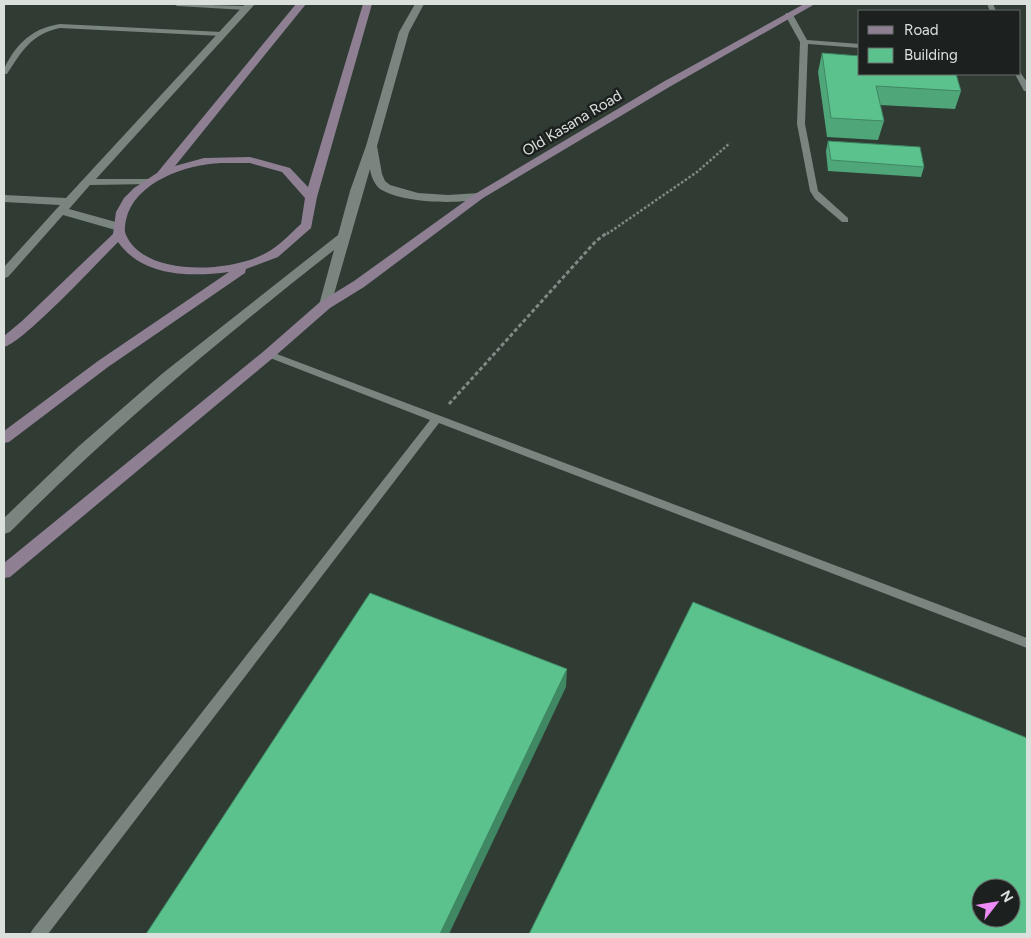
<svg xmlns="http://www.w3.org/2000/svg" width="1031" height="938" font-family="Figtree,sans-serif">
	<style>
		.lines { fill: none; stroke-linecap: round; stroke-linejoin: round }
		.path-far1 { stroke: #818984; stroke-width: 2.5; stroke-dasharray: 2.5 2; stroke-linecap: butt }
		.path { stroke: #818984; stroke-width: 3; stroke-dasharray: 4 2.5; stroke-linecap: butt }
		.lane { fill: #79857e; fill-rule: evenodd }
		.street { fill: #79857e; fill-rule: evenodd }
		.secondary { fill: #8e7f93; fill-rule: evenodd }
		.wall { fill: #4ea679 }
		.shaded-wall { fill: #408763 }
		.building { fill: #5bc18d; stroke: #408763; fill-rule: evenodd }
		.labels { text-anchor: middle; stroke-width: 5; stroke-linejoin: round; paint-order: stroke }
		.far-street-label { font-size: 15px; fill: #dae0dc; stroke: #1c201e }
	</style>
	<rect width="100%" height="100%" fill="#303b34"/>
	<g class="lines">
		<polyline class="path-far1" points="607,234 697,172 730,143"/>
		<polyline class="path" points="449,404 596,241 608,232"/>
		<g class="lane">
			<polygon points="174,4 246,6 250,8 246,10 177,6"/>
			<polygon points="987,4 993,4 996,11 990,11"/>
			<polygon points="786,13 792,13 807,40 860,44 860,48 808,44 805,124 818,191 848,218 848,222 842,222 815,199 810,191 797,124 800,42 785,15"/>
			<path d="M60 24 222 32 226 34 222 36 60 28C31 34 22 51 7 74H4C4 66 7 63 11 56 24 37 37 28 60 24Z"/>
			<polygon points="1020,72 1027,82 1027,91 1024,91 1015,74 1020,74"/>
			<polygon points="269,351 1027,638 1027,648 439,423 48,934 30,934 33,929 430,420 265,356 264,354"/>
		</g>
		<g class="street">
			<polygon points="245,4 255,4 96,179 147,179 151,180 153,182 151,184 90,185 69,209 123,224 125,227 123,230 119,231 63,215 8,277 4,278 4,267 60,205 4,202 4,195 66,198"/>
			<path d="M415 4H424L409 32 377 146 382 174 385 181 390 185 418 193 448 195 479 193 483 194 485 196 483 198C459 205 402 203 380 189 374 184 371 176 370 169L330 308 325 309 319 305 334 250C221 339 111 430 10 532L4 534V518L79 446 163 373 338 235 350 191 366 146 399 32Z"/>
		</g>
		<g class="secondary">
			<path d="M296 4H306L175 166 204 158 250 157 290 168 308 187 363 4H372L317 197 311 228 278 257 246 269 245 273 108 367 9 442 4 443V431L98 361 229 272C190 277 143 277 118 242 99 261 23 343 4 347V336L22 321 113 234 116 212 124 198 134 188 157 173ZM221 163H250L282 172 305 198 301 224C290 234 279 246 266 253 232 272 145 278 126 235 124 231 125 225 126 220 134 182 187 164 221 163Z"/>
			<polygon points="804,4 815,4 671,86 483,198 364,287 330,308 274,357 10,577 4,578 4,563 264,351 320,302 354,281 475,194 663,82"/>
		</g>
	</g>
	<g class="wall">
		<polygon points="822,53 961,91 955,109 880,105 884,121 878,140 827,137 818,72"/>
		<polygon points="828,141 924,167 921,177 828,171 826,151"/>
	</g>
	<polygon class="shaded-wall" points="567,669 566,687 449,934 440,934"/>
	<g class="building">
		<polygon points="822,53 860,56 860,74 956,74 961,91 876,86 884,121 831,118"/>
		<polygon points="828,141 920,147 924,167 831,160"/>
		<polygon points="370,593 567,669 440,934 146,934"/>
		<path d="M693 602 1027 738V934H529ZM981 888H1011V918H981Z"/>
	</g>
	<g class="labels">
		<g class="far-street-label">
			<text transform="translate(572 123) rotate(-31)" y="5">Old Kasana Road</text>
		</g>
	</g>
	<rect width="1031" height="938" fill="none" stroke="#dae0dc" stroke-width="10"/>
	<rect x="858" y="10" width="162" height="65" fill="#1c201e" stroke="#686d6a"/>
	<rect x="868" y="26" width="25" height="8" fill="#8e7f93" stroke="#686d6a"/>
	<text x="904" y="35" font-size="15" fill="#dae0dc">Road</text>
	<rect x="868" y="48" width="25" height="15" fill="#5bc18d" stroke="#686d6a"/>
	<text x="904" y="60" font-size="15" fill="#dae0dc">Building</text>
	<g transform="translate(996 903) rotate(59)"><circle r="24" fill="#1c201e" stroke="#686d6a"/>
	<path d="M0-4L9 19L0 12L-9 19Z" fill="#ef8bf7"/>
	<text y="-8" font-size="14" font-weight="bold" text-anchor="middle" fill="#dae0dc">N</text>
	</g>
</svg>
